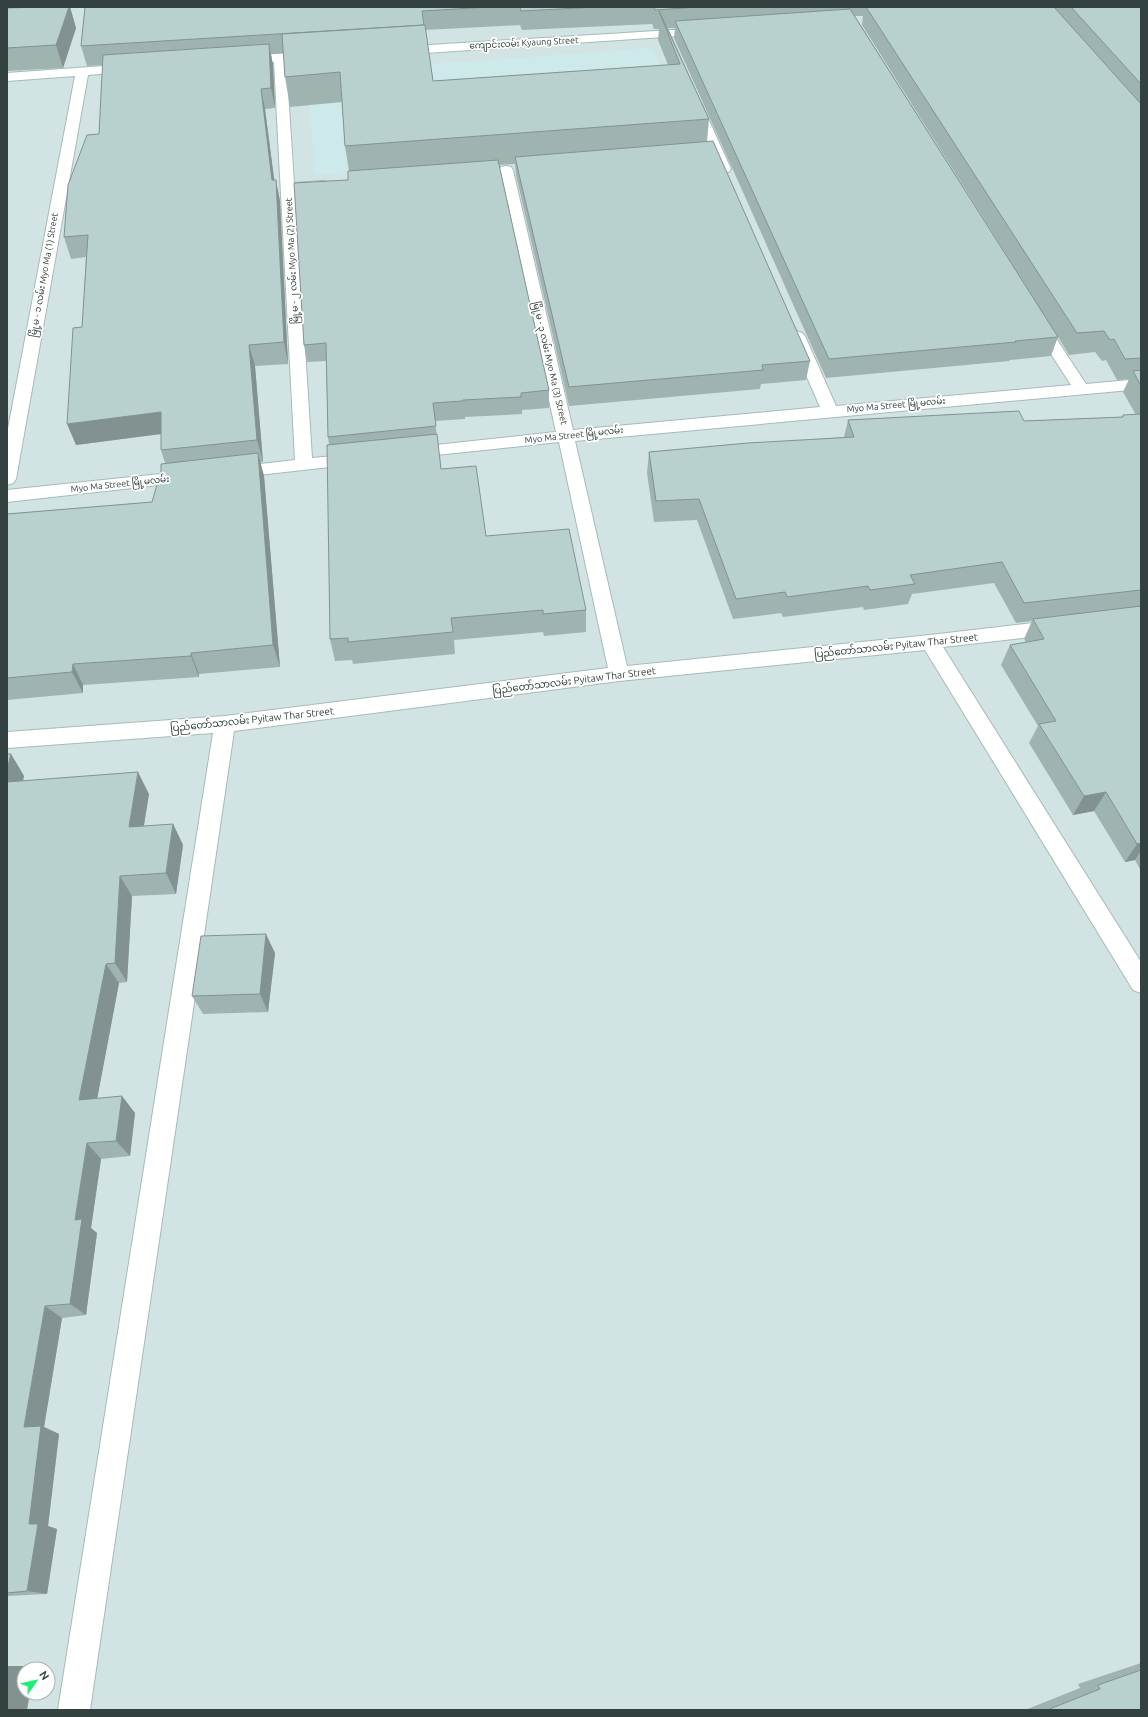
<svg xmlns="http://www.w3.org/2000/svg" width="1148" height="1717" font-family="Ubuntu,'Noto Sans Myanmar',sans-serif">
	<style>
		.residential { fill: #d1e4e3; fill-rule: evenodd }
		.education { fill: #cde9e9 }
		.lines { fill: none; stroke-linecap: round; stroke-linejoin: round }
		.minor-casing { stroke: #a6bbb9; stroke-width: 2 }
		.minor { fill: #fff; fill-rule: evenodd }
		.wall { fill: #9fb4b1; fill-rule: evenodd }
		.shaded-wall { fill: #829290 }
		.building { fill: #b9d1ce; stroke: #829290 }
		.labels { text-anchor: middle; stroke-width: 3.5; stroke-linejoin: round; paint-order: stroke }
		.far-street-label { font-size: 9px; fill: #334240; stroke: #fff }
		.street-label { font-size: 10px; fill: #334240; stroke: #fff }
	</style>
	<rect width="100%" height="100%" fill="#e3f0f0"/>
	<path class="residential" d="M7 7H1141V1710H7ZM24 1669H48V1693H24Z"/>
	<polygon class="education" points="652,48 696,144 315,175 307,73"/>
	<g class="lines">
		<defs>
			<g id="minor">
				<polygon points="704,28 708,30 710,32 708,34 397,55 393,54 391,51 393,48 397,47"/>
				<polygon points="313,52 317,53 319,56 317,59 286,61 294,183 323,181 328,182 330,185 328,188 295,191 312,458 356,454 362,455 365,459 362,463 356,464 233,478 227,476 224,472 227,468 295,460 274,62 242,64 238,63 236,60 238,57 242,56"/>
				<polygon points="132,64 136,65 138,68 136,71 88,75 16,479 13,483 7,485 7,434 75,76 7,81 7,73"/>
				<polygon points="696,101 700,102 702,105 731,169 729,172 719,172 717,169 690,105 692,102"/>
				<polygon points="506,166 511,167 513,170 573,430 820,407 789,336 792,333 797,331 802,333 805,336 836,406 1071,385 1031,323 1034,320 1039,318 1044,320 1086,384 1141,379 1141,389 575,441 627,666 930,635 1058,620 1065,622 1068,627 1065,632 1058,634 943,647 1141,962 1141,993 1133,990 925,650 619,681 234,731 90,1710 58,1710 213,733 7,748 7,732 225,716 608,668 559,442 408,458 402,457 400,453 402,449 408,448 556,432 499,170 501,167"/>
				<polygon points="189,471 195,473 198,477 195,481 7,502 7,490"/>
			</g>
		</defs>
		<use href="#minor" class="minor-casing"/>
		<use href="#minor" class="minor"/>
	</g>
	<g class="wall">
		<polygon points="44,7 70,7 76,28 63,68 7,71 7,8"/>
		<path d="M85 7H1141V871L1135 860 1125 862 1094 811 1073 815 1029 743 1038 726 1001 665 1010 645 1026 642 1024 639 1032 621 1016 623 994 583 912 594 908 604 864 610 863 607 783 617 781 613 733 619 697 520 654 522 647 473 649 452 844 437 848 420 1024 421 1122 417 1123 415H1136L1123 392 1129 379 1117 380 1106 360 1102 361 1095 352 1069 355 1058 337 1051 356 1010 360 1009 361 826 378 674 38 675 28H668L709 119 707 142 810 361 806 380 761 384 760 389 569 406 516 175 515 164 499 165 549 390V408L522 410V414L465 417V419L435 421 441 469 486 536 586 610V632L544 636 543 632 454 640 455 654 353 664 352 660 335 661 330 639 329 445 328 437 326 361 307 362 304 345 348 180 349 171 345 146 342 102 290 107 285 77 284 53 271 54 273 65 275 108 265 109 274 180 280 201 288 364 255 366 263 462H260L264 476 280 667 199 674V677L83 685V693L7 700V514L152 502 165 463 161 450V434L76 445 86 257 71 259 64 237 99 134 103 65 87 66 81 46ZM855 16H863L862 25 1030 292ZM652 24 654 29H659L658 40 668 65 433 81 425 30 520 25 522 30Z"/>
		<polygon points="7,754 11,754 24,776 23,781 149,794 144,826 173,824 183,845 176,894 132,896 127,982 119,983 97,1098 135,1113 130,1156 101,1159 91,1228 97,1233 86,1315 62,1318 44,1427 59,1434 48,1526 57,1529 47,1594 7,1596"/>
		<polygon points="275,953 268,1012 203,1014 192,996"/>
		<polygon points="1141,1663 1141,1710 1025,1710 1080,1688 1078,1684"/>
		<polygon points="7,1666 34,1666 34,1669 24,1669 7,1710"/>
	</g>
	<g class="shaded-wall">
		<polygon points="69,7 70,7 76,28 63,68 56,45"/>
		<polygon points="269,44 273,65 275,108 271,88"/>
		<polygon points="261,89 265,109 277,201 272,180"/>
		<polygon points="276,180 280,201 288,364 284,342"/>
		<polygon points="249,345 255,366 263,462 257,440"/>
		<polygon points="161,412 168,433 76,445 67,424"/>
		<polygon points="258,453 264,476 280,667 273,645"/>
		<polygon points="191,653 199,674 199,677 191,656"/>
		<polygon points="73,664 83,685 83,693 72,672"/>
		<polygon points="11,754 24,776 18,803 7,786 7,770"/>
		<polygon points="138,772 149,794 140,848 129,827"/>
		<polygon points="1106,792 1094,811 1073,815 1084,796"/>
		<polygon points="173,824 183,845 176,894 166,873"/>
		<polygon points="1141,843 1141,851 1135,860 1125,862 1137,844"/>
		<polygon points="120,876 132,896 127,982 115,963"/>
		<polygon points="266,934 275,953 268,1012 260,994"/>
		<polygon points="106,964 119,983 94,1116 79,1100"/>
		<polygon points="122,1096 135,1113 130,1156 116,1141"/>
		<polygon points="87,1143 101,1159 91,1228 97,1233 86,1315 70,1304 75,1220"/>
		<polygon points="45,1306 62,1318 44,1427 59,1434 48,1526 57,1529 47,1594 27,1591 29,1524 24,1427"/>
		<polygon points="7,1666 34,1666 34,1669 24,1669 24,1693 30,1693 27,1710 7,1710"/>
	</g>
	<g class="building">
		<polygon points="44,7 69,7 56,45 7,48 7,8"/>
		<polygon points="85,7 489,7 422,11 424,25 81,46"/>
		<polygon points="520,7 598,7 521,11"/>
		<polygon points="654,7 699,7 655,10"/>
		<polygon points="866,7 1054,7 1141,104 1141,358 1125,359 1114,339 1110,340 1104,331 1077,333"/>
		<polygon points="1071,7 1141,7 1141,84"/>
		<polygon points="850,9 1058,337 1015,341 1016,342 829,359 675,21"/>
		<polygon points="659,11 709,119 345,146 340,72 285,77 282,34 425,25 433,81 680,64"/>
		<polygon points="269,44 271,88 261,89 272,180 276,180 284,342 249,345 257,440 161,450 161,412 67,424 73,328 82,327 88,235 64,237 68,185 87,135 99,134 103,55"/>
		<polygon points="713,141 810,361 762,365 763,370 569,387 515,157"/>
		<polygon points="498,160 549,390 521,393 521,397 463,400 463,401 433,403 436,426 328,437 326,343 304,345 294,183 348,180 348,171"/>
		<polygon points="1141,370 1141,386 1133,371"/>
		<polygon points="1019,411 1024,421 1123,417 1123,415 1141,414 1141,590 1024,603 1002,562 910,575 915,584 870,590 868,586 787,597 785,592 736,599 699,499 656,501 649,452 748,443 854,437 848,420"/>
		<polygon points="437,434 441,469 476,466 486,536 569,529 586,610 543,614 543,610 451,618 453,632 348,642 348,638 330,639 327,445"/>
		<polygon points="258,453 273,645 191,653 191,656 73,664 72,672 7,678 7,514 152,502 161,471 161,464"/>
		<polygon points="1141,606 1141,843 1137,844 1106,792 1084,796 1039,724 1056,721 1010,645 1044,639 1033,619"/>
		<polygon points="7,754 11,754 7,770"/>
		<polygon points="138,772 129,827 173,824 166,873 120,876 115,963 106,964 79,1100 122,1096 116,1141 87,1143 75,1220 82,1219 70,1304 45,1306 24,1427 41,1426 29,1524 38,1524 27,1591 7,1593 7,782"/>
		<polygon points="266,934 260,994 192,996 201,936"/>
		<polygon points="1141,1670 1141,1710 1047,1710 1100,1689 1098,1685"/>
	</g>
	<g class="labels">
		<g class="far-street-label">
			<text transform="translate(524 43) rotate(-3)" y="3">ကျောင်းလမ်း Kyaung Street</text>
			<text transform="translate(292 261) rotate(-93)" y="3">မြို့မ - ၂ လမ်း Myo Ma (2) Street</text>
			<text transform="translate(44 275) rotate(-80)" y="3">မြို့မ - ၁ လမ်း Myo Ma (1) Street</text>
			<text transform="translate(550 363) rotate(77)" y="3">မြို့မ - ၃ လမ်း Myo Ma (3) Street</text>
			<text transform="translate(896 405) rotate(-5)" y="3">Myo Ma Street မြို့မလမ်း</text>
			<text transform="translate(574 435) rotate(-6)" y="3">Myo Ma Street မြို့မလမ်း</text>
			<text transform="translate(120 484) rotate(-6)" y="3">Myo Ma Street မြို့မလမ်း</text>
		</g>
		<g class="street-label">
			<text transform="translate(896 645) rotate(-6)" y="4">ပြည်တော်သာလမ်း Pyitaw Thar Street</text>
			<text transform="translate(574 680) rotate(-7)" y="4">ပြည်တော်သာလမ်း Pyitaw Thar Street</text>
			<text transform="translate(252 719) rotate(-6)" y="4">ပြည်တော်သာလမ်း Pyitaw Thar Street</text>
		</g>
	</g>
	<rect width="1148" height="1717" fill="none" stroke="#334240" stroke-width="16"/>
	<g transform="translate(36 1681) rotate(56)"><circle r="19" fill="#ffffff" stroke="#adb3b3"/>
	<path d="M0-3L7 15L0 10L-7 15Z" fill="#1af071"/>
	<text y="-6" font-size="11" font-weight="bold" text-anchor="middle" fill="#334240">N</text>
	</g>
</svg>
